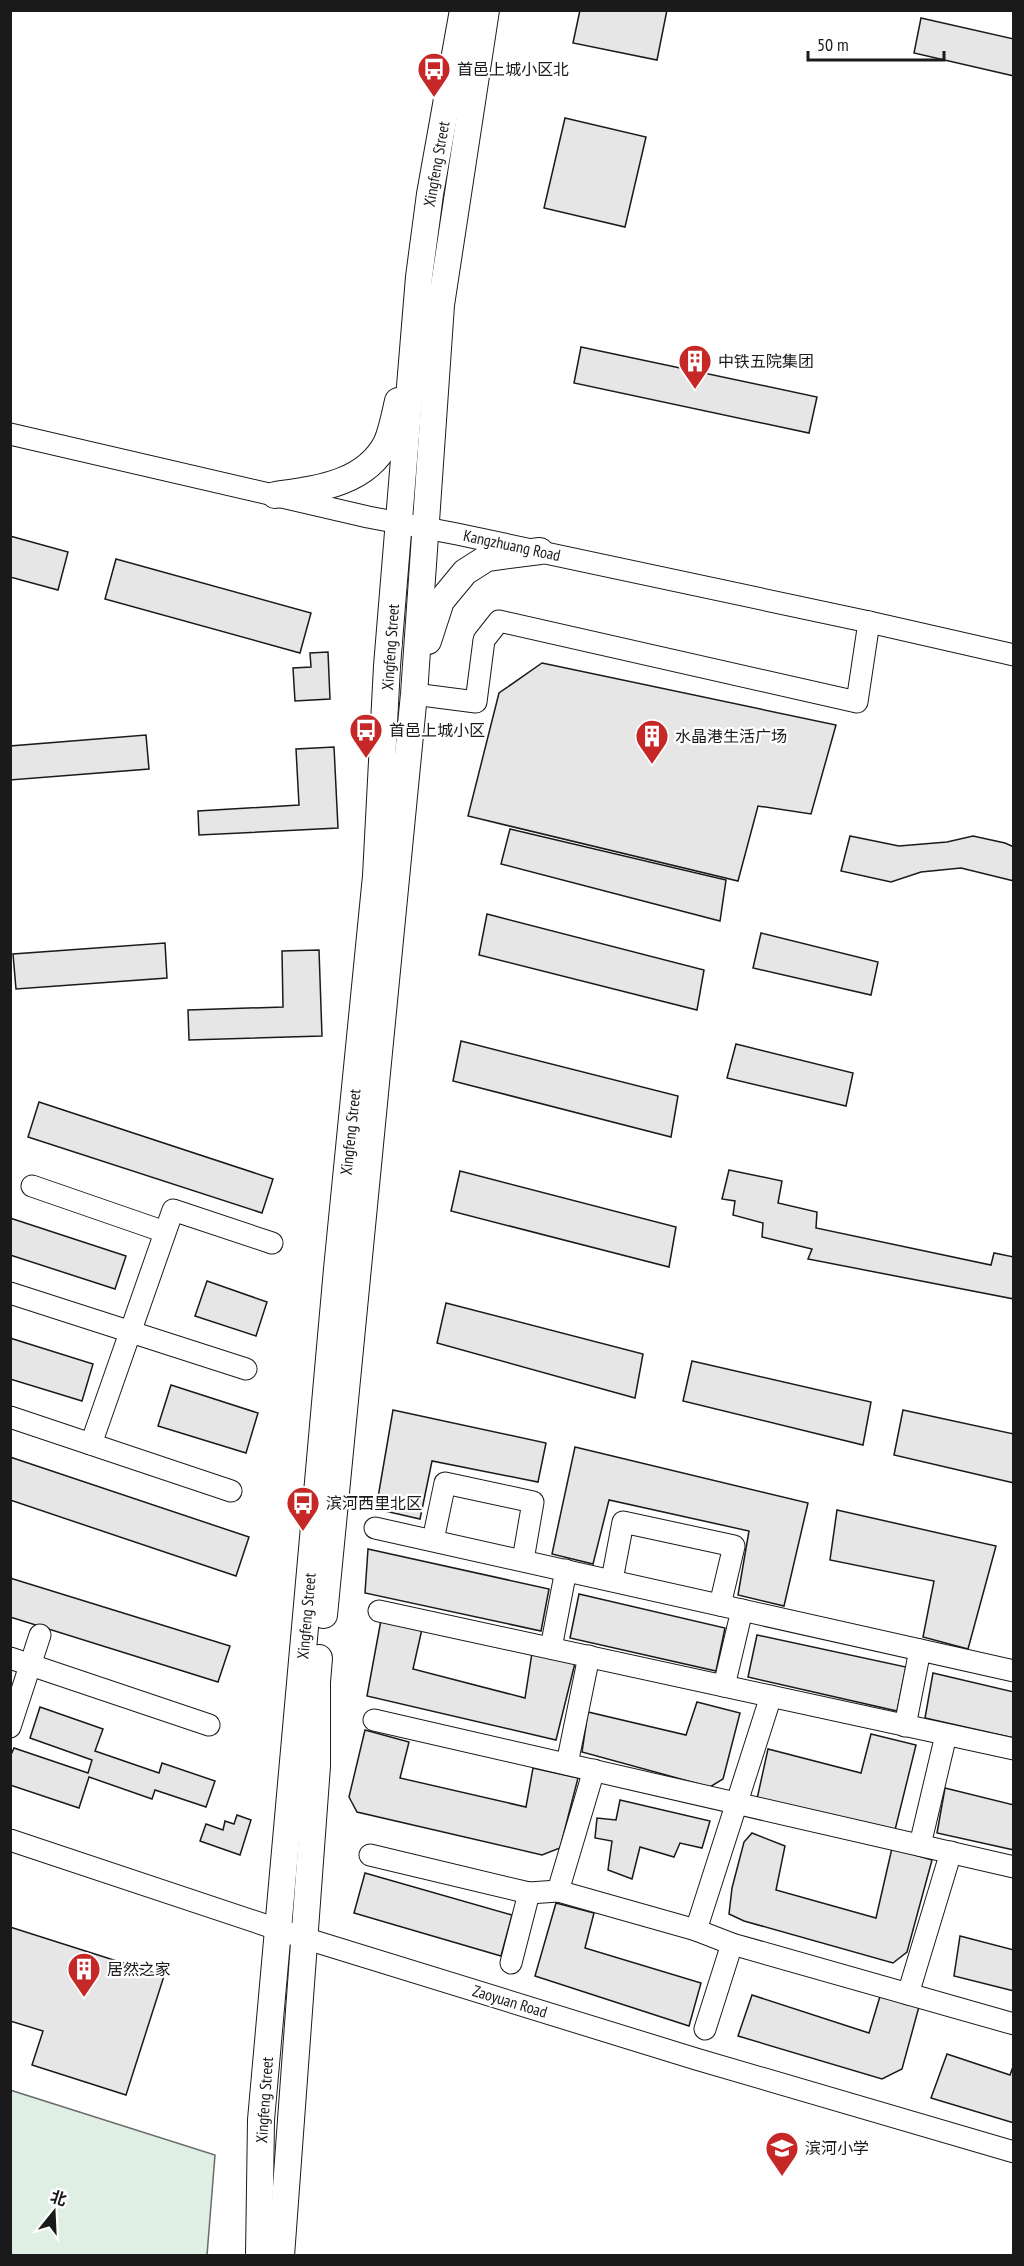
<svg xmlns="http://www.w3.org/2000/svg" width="1024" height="2266" font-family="'PT Sans Narrow','Noto Sans SC',sans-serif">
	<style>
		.green { fill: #e0efe3; stroke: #6a6a6a; stroke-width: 1.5 }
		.building { fill: #e6e6e6; stroke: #1a1a1a; stroke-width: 1.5 }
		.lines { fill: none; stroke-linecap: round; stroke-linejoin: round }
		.minor-casing { stroke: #1a1a1a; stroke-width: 23 }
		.major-casing { stroke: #1a1a1a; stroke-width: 28 }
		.minor { stroke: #fff; stroke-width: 21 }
		.major { stroke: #fff; stroke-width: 26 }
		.labels { text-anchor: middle; stroke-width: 4.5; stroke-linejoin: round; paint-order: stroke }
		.poi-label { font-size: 16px; fill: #1a1a1a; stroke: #fff; text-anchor: start }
		.street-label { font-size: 16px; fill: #1a1a1a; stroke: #fff }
	</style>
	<rect width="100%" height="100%" fill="#fff"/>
	<polygon class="green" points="10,2090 215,2155 207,2255 11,2255"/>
	<g class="building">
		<polygon points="580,10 667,10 657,60 573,43"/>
		<polygon points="921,18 1014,39 1014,76 914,53"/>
		<polygon points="565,118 646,137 625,227 544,208"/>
		<polygon points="581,347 817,397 809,433 574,383"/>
		<polygon points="10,536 68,552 58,590 10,577"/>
		<polygon points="116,559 311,613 300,653 105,599"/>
		<polygon points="328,652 330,699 295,701 293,668 311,667 310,653"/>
		<polygon points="542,663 836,725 811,814 758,806 738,881 468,816 499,693"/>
		<polygon points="146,735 149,769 10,780 10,746"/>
		<polygon points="334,747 338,828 199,835 198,811 299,805 296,749"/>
		<polygon points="510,829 726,880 720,921 501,864"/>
		<polygon points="850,836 899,846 947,842 973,836 1005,843 1014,847 1014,881 961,868 921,872 891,882 841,871"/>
		<polygon points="487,914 704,970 697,1010 479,955"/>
		<polygon points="761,933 878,962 871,995 753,968"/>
		<polygon points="165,943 167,978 16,989 13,954"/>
		<polygon points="319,950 322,1036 189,1040 188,1010 283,1007 282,951"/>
		<polygon points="461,1041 678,1096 671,1137 453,1081"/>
		<polygon points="736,1044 853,1073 846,1106 727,1078"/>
		<polygon points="39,1102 273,1179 262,1213 28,1137"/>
		<polygon points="729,1170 782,1181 778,1203 817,1212 816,1228 991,1265 994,1253 1014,1257 1014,1299 808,1259 812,1249 762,1237 763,1223 733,1215 735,1201 722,1199"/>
		<polygon points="460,1171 676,1227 669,1267 451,1211"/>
		<polygon points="10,1218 126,1256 115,1289 10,1255"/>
		<polygon points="207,1281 267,1302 256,1336 195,1316"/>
		<polygon points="446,1303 643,1354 635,1398 437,1343"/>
		<polygon points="10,1338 93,1364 82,1401 10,1379"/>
		<polygon points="692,1361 871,1402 863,1445 683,1401"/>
		<polygon points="171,1385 258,1413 246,1453 158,1426"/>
		<polygon points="393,1410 546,1443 538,1482 432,1461 420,1519 376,1509"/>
		<polygon points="903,1410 1014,1434 1014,1483 894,1455"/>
		<polygon points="575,1447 808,1503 784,1606 738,1595 749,1531 609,1500 593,1564 552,1554"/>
		<polygon points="10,1457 249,1537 236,1576 10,1500"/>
		<polygon points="837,1510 996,1546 968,1649 923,1637 934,1581 830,1560"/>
		<polygon points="368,1549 549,1589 541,1631 365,1593"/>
		<polygon points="10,1578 230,1646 218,1682 10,1617"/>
		<polygon points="579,1594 725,1628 716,1671 570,1638"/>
		<polygon points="381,1620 422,1629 413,1669 525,1698 532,1653 575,1663 556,1740 367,1696"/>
		<polygon points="757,1635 906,1667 897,1711 748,1677"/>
		<polygon points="933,1673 1014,1692 1014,1738 925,1718"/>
		<polygon points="697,1702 740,1713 723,1779 710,1787 582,1752 588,1712 686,1735"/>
		<polygon points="40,1707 103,1729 95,1751 159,1773 162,1763 215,1781 206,1807 155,1790 152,1799 89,1777 79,1808 10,1785 10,1757 14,1748 88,1773 92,1760 30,1738"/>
		<polygon points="365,1730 409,1742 400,1778 526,1807 533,1768 578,1778 560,1848 542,1855 357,1812 349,1797"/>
		<polygon points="871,1734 916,1745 894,1834 757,1799 768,1749 861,1773"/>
		<polygon points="945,1788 1014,1805 1014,1850 937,1833"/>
		<polygon points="620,1800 710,1821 702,1848 680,1843 674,1857 640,1847 632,1879 608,1870 612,1841 595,1838 597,1818 616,1820"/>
		<polygon points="237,1815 251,1820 240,1855 200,1841 206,1824 223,1830 225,1821 234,1824"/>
		<polygon points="752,1833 785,1846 776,1890 876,1918 892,1848 932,1860 907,1952 893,1963 744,1921 729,1914 732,1888 744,1842"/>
		<polygon points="365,1873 512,1915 501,1956 354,1913"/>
		<polygon points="556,1903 594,1913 585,1948 701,1983 689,2026 535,1976"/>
		<polygon points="10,1927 164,1976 126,2095 32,2065 43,2031 10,2021"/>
		<polygon points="960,1936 1014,1950 1014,1991 954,1976"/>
		<polygon points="881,1993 920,2003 902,2069 882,2079 738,2036 752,1995 869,2033"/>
		<polygon points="947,2054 1010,2075 1014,2064 1014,2123 931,2098"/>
	</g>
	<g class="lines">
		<defs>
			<g id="minor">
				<polyline points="10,434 368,517 457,534 869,622 1014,655"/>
				<polyline points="414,694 476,702 484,640 499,621 857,702 869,622"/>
				<polyline points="32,1186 165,1232"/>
				<polyline points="10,1293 246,1369"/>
				<polyline points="10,1417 231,1491"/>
				<polyline points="91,1444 173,1210 272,1243"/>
				<polyline points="375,1528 1014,1671"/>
				<polyline points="433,1540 445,1483 533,1502 523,1560"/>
				<polyline points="612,1580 623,1522 734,1546 720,1605"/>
				<polyline points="379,1611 1014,1749"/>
				<polyline points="551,1648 566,1570"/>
				<polyline points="10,1658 209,1725"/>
				<polyline points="724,1686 742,1610"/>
				<polyline points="374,1720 1014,1867"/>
				<polyline points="905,1726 920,1650"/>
				<polyline points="10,1727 40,1635"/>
				<polyline points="567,1764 589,1656"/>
				<polyline points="10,1840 304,1938 696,2059 1014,2152"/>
				<polyline points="920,1845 946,1735"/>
				<polyline points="370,1855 529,1893 558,1891 696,1930 732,1944 1014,2024"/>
				<polyline points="558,1891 594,1770"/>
				<polyline points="696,1930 771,1696"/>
				<polyline points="511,1963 529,1893"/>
				<polyline points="908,1994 951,1852"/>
				<polyline points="705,2029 732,1944"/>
			</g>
			<g id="major">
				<path d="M275 495C317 489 366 484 387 442 392 430 395 414 398 401"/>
				<polyline points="428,641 441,601 465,572 487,558 540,551"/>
				<polyline points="324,1615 414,694 441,305 486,10"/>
				<polyline points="259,2256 261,2120 337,1269 376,876 387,666 419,277 430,194 463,10"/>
				<polyline points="281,2256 317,1766 317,1682 319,1658"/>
			</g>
		</defs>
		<use href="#minor" class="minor-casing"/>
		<use href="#major" class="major-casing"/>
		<use href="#minor" class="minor"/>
		<use href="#major" class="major"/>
	</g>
	<defs>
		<symbol id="bus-pin" viewBox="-11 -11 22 30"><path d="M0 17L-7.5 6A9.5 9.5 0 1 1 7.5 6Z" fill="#c62828" stroke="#fff"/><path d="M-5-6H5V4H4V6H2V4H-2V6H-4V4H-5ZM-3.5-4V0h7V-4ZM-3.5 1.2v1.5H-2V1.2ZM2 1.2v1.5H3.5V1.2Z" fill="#fff"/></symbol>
		<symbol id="building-pin" viewBox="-11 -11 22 30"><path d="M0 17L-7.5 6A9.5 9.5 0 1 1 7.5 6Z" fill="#c62828" stroke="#fff"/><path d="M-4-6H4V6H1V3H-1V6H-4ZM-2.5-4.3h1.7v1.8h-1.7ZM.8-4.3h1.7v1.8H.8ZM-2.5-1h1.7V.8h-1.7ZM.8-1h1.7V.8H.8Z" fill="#fff"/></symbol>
		<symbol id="school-pin" viewBox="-11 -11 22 30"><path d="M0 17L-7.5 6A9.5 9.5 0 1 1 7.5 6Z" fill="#c62828" stroke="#fff"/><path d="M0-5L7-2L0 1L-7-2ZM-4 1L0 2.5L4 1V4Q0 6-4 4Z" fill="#fff"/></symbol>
	</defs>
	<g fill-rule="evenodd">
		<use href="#bus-pin" x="415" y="50" width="38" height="52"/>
		<use href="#building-pin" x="676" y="342" width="38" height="52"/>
		<use href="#bus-pin" x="347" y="711" width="38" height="52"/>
		<use href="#building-pin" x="633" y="717" width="38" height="52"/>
		<use href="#bus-pin" x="284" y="1484" width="38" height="52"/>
		<use href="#building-pin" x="65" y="1950" width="38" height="52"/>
		<use href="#school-pin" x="763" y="2129" width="38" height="52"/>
	</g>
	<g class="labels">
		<g class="poi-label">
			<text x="457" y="75">首邑上城小区北</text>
			<text x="718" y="367">中铁五院集团</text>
			<text x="389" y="736">首邑上城小区</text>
			<text x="675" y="742">水晶港生活广场</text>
			<text x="326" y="1509">滨河西里北区</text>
			<text x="107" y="1975">居然之家</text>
			<text x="805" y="2154">滨河小学</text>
		</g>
		<g class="street-label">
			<text transform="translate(436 164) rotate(-80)" y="6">Xingfeng Street</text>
			<text transform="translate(512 545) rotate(12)" y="6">Kangzhuang Road</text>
			<text transform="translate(390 647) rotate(-86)" y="6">Xingfeng Street</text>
			<text transform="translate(350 1132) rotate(-84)" y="6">Xingfeng Street</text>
			<text transform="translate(306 1616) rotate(-85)" y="6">Xingfeng Street</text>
			<text transform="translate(510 2001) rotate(17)" y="6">Zaoyuan Road</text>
			<text transform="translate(264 2100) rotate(-86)" y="6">Xingfeng Street</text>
		</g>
	</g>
	<rect width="1024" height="2266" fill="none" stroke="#1a1a1a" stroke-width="24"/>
	<g transform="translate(54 2212) rotate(18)" stroke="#ffffff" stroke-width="4.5" paint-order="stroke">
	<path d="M0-4.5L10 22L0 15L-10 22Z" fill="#1a1a1a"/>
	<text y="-9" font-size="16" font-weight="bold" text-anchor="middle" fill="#1a1a1a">北</text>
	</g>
	<path d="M808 51v9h136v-9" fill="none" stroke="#1a1a1a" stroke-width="3"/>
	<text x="817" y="51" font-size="18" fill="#1a1a1a" stroke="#ffffff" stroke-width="4.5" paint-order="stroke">50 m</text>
</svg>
